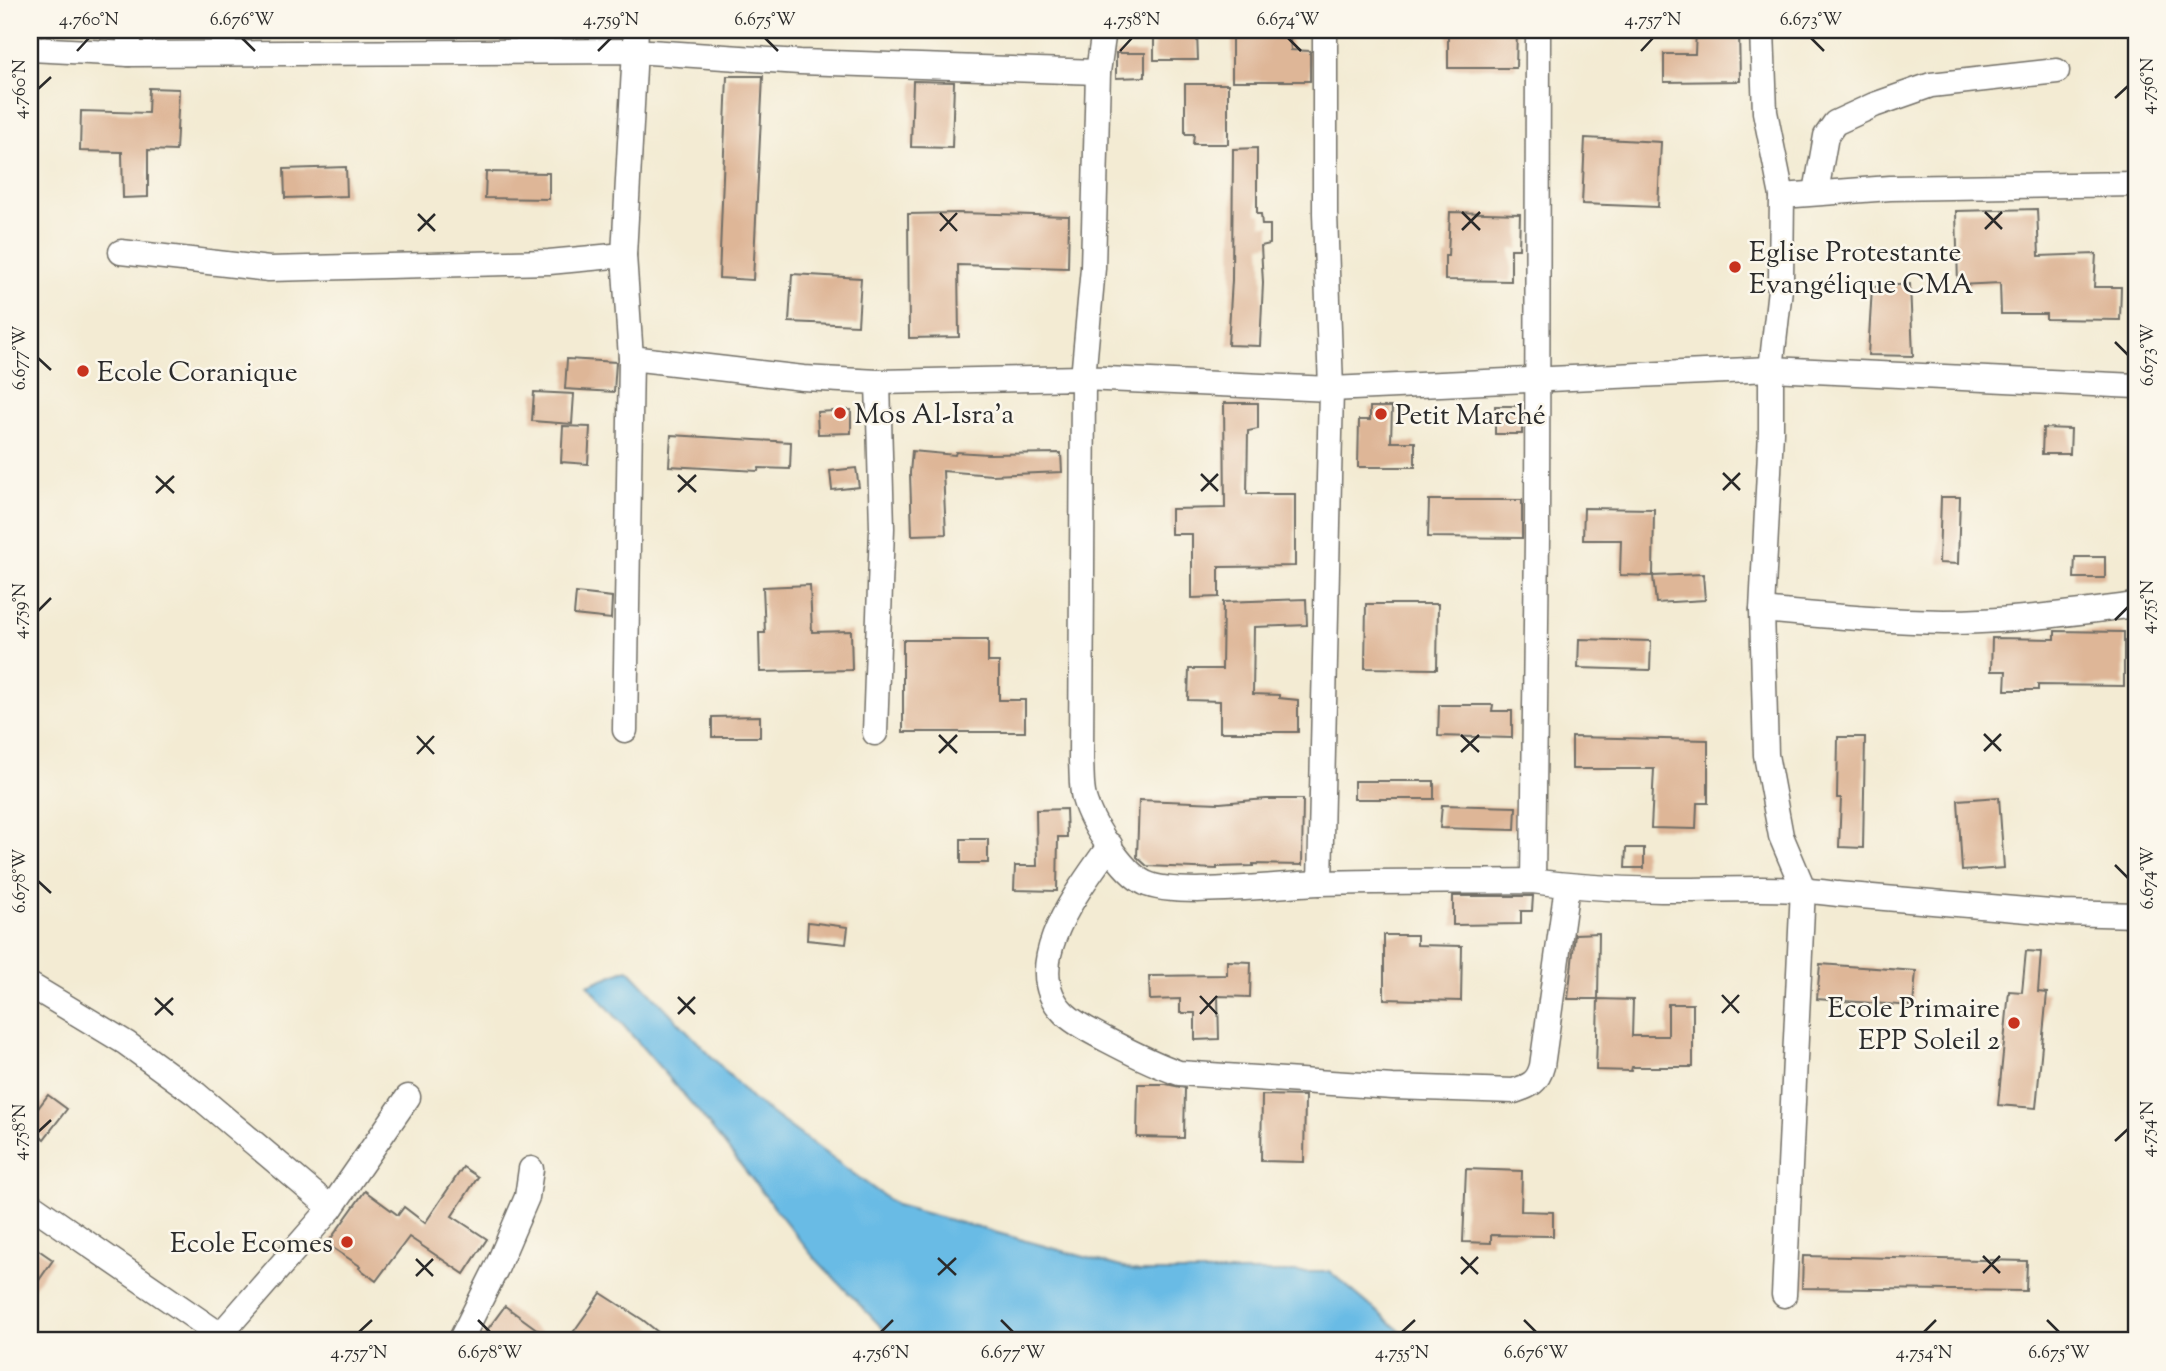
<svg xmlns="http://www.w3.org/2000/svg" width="2166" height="1371" font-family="'Sorts Mill Goudy',serif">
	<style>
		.water { fill: #69bbe5; stroke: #4a7388; stroke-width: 2 }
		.building { fill: #deb697 }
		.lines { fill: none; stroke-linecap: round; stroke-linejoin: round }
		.minor-casing { stroke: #716e66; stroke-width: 27 }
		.minor { stroke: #fff; stroke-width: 24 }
		.ticks { fill: none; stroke: #2b2b2b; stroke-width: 2.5 }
		.poi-dot { fill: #c8321e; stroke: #fbf7ec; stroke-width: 2.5 }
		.labels { text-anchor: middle; stroke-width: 5; stroke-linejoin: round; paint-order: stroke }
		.poi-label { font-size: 28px; fill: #2b2b2b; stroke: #fbf7ec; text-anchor: start }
		.neatline { fill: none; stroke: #2b2b2b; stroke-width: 2.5 }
		.ticks-label { font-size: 18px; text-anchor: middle; fill: #2b2b2b }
	</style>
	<rect width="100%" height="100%" fill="#fbf7ec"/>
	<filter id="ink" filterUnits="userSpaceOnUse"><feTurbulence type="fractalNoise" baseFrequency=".0143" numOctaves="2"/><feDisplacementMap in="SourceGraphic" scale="14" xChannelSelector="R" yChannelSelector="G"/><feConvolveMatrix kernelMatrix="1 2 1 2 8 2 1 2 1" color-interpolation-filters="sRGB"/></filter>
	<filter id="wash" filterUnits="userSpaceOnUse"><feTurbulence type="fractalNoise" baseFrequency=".00686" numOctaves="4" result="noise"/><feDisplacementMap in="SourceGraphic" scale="28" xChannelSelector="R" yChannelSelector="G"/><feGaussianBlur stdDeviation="1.57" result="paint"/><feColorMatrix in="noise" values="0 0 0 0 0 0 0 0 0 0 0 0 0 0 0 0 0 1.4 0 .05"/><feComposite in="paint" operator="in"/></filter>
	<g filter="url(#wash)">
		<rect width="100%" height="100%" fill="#f3ebd3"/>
		<polygon class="water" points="628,969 752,1099 896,1205 1139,1272 1330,1272 1412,1341 898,1341 889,1335 811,1254 698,1111 588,985"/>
		<g id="blocks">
			<g class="building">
				<polygon points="1154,30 1197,32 1198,60 1154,60"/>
				<polygon points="1232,30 1289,30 1291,50 1310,51 1310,81 1232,81"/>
				<polygon points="1448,30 1517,30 1516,68 1448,68"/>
				<polygon points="1696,30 1739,30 1740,81 1664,82 1664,54 1695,54"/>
				<polygon points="1116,53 1145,53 1145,77 1116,78"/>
				<polygon points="727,76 763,76 753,280 719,278"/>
				<polygon points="913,81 954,82 952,148 911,147"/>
				<polygon points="1185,84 1228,84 1228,144 1193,144 1194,134 1185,134"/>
				<polygon points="149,88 179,89 176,151 148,150 148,197 123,198 122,152 80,151 81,111 148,113"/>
				<polygon points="1585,138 1661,142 1658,207 1582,204"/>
				<polygon points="1257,148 1257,214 1261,214 1262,225 1270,225 1270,244 1261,246 1263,283 1260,346 1228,345 1232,280 1233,149"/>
				<polygon points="346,167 347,196 285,198 284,169"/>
				<polygon points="486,172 549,173 549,199 485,198"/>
				<polygon points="2037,209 2039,256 2096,254 2094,287 2121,287 2120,320 2046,319 2046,314 2001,314 2000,283 1958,285 1956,211"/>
				<polygon points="1450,212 1520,214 1519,249 1511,249 1511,281 1445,280 1445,256 1448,256"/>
				<polygon points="958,213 1069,216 1068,268 958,265 959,337 909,338 908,214"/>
				<polygon points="792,274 861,278 858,325 789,322"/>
				<polygon points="1910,284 1913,356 1868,355 1872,287"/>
				<polygon points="567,359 616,362 614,392 565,389"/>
				<polygon points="534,392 574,394 572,424 532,421"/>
				<polygon points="1224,403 1258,403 1258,429 1248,431 1247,494 1295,494 1295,566 1219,567 1219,597 1192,598 1192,534 1171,534 1171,509 1225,508"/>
				<rect x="1495" y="406" width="27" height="28"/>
				<polygon points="1370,407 1392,407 1391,442 1415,442 1415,467 1358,467 1359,420 1370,420"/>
				<polygon points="851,410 851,433 818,434 817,412"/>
				<polygon points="563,426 590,427 588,464 561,462"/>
				<polygon points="2043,428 2071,429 2070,454 2042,454"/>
				<polygon points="671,435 791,442 790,469 759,468 758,471 669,466"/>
				<polygon points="912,451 955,455 956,452 988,454 1061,453 1062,472 992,475 943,471 946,534 912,535 910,473"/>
				<polygon points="856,468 859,487 832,490 830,471"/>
				<polygon points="1941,497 1960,497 1958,564 1939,563"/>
				<polygon points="1429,500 1522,500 1522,538 1428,537"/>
				<polygon points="1584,508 1654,509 1653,576 1620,575 1621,540 1583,540"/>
				<polygon points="2075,557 2105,557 2105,578 2074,578"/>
				<polygon points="1703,574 1705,600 1656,603 1653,576"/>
				<polygon points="810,585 812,632 851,631 852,670 760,672 759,633 765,633 763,587"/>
				<polygon points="576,593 612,597 611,619 574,615"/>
				<polygon points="1306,599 1307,625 1254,627 1253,694 1279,695 1279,698 1298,700 1298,732 1220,732 1220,701 1188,700 1189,669 1222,669 1223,602"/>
				<polygon points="1366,604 1438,604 1437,669 1365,668"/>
				<polygon points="2055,631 2124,632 2124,686 2038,685 2038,690 2005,690 2006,671 1991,671 1992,638 2055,639"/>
				<polygon points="1579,639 1651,641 1650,670 1578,668"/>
				<polygon points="903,640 988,640 988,662 999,662 999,700 1025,700 1025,732 903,732"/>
				<polygon points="1439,705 1493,705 1492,711 1512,711 1512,738 1438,736"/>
				<polygon points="760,716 760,737 712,737 712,717"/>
				<polygon points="1572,737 1708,740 1708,803 1697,803 1696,829 1651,828 1654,769 1572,769"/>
				<polygon points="1838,737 1865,737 1863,848 1839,847 1841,798 1837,798"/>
				<rect x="1354" y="781" width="80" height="18"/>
				<polygon points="1999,797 2004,868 1962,871 1958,800"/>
				<polygon points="1266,799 1303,799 1302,865 1253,864 1253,866 1217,867 1217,869 1147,866 1137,857 1139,800 1220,803"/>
				<polygon points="1442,805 1516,807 1515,830 1440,828"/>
				<polygon points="1066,809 1067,837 1058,837 1057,891 1014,890 1015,866 1037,866 1036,810"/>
				<rect x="961" y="839" width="27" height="24"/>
				<polygon points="1626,848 1644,848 1644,868 1625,868"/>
				<polygon points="1453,896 1533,896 1532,911 1521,911 1521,924 1453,925"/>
				<polygon points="808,922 848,927 846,944 807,940"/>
				<polygon points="1599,933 1598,999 1568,999 1575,934"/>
				<polygon points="1384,935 1417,935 1417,945 1462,946 1461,1001 1384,999"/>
				<polygon points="2026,951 2041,952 2038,992 2047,993 2036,1108 1998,1105 2009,991 2022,992"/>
				<polygon points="1227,961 1251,962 1250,997 1218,996 1219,1039 1195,1040 1195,1013 1180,1013 1180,999 1150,1000 1149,976 1227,975"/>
				<polygon points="1820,964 1916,971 1913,1006 1817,999"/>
				<polygon points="1598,999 1633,1000 1632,1036 1668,1036 1668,1004 1693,1004 1693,1067 1632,1067 1631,1071 1596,1070"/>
				<polygon points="1138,1084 1166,1084 1185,1088 1184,1138 1137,1137"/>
				<polygon points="48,1095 67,1109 44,1139 30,1128 30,1119"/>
				<polygon points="1262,1095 1305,1096 1304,1162 1261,1161"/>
				<polygon points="463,1167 478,1177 452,1216 487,1239 464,1274 409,1237 376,1281 359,1268 360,1266 327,1244 365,1191 398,1215 404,1207 425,1223"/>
				<polygon points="1466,1169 1522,1171 1521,1211 1553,1212 1553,1236 1491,1235 1491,1243 1463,1242"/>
				<polygon points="37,1249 53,1260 30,1293 30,1259"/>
				<polygon points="1803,1256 2027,1261 2026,1291 1802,1288"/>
				<polygon points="601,1293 643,1320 669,1341 567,1341"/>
				<polygon points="505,1306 553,1341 479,1341"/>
			</g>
		</g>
	</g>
	<g filter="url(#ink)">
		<use href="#blocks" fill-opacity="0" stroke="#716e66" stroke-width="2"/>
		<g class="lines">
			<defs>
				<g id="minor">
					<polyline points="129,30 129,54"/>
					<polyline points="1104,30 1098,72 1093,268 1083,378 1331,389 1771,369 2136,386"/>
					<polyline points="1762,30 1765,112 1782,196"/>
					<polyline points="30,49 129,54 634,51 800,62 1098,72"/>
					<polyline points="1816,192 1826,136 1835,123 1874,105 1931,85 2057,71"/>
					<polyline points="121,252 269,269 549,262 624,255 631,358 625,730"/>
					<polyline points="624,255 636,30"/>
					<polyline points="631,358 803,378 878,382 882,528 875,733"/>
					<path d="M878 382 1083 378 1081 761C1082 773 1081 787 1084 798 1091 823 1122 872 1145 883 1174 898 1282 884 1320 883 1391 881 1462 882 1533 881 1575 887 1618 889 1661 890 1720 891 1778 885 1837 894L2063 913 2136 915"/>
					<path d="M1762 610C1823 616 1883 621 1944 622 2008 622 2073 613 2136 605"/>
					<path d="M1110 845C1082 886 1016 966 1064 1013 1075 1024 1092 1032 1105 1039 1130 1052 1153 1064 1179 1073L1393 1087 1514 1091C1530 1086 1538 1082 1542 1066L1567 886"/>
					<polyline points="1533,881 1537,537 1538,30"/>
					<polyline points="1320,883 1331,389 1325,213 1325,30"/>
					<polyline points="30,985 126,1043 196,1094 331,1208"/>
					<polyline points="30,1204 229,1341"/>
					<polyline points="1784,1295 1803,888 1781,836 1766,755 1762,610 1771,432 1771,369 1781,280 1782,196 1890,188 2136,184"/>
					<polyline points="215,1341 331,1208 408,1097"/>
					<polyline points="460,1341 497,1267 527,1197 531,1169"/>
				</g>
			</defs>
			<use href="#minor" class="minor-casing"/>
			<use href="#minor" class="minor"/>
		</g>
	</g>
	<path class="ticks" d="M242 38 255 51M765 38 778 51M1288 38 1301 51M1811 38 1824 51M77 51 89 38M598 51 611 38M1120 51 1132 38M1641 51 1653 38M38 89 51 77M2115 98 2128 86M1462 212 1480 230M1985 212 2002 229M940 213 957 231M418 214 435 231M1985 229 2002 212M1462 230 1480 212M418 231 435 214M940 231 957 213M2115 342 2128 355M38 358 51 370M1723 473 1740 490M1201 474 1218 491M678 475 696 492M156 476 174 493M1723 490 1740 473M1201 491 1218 474M678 492 696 475M156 493 174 476M38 611 51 598M2115 620 2128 607M1984 734 2001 751M939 735 957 753M1461 735 1479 752M417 736 434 754M1984 751 2001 734M1461 752 1479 735M939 753 957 735M417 754 434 736M2115 865 2128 878M38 881 51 893M1722 995 1739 1013M1200 996 1217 1014M678 997 695 1014M155 998 173 1015M1722 1013 1739 995M678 1014 695 997M1200 1014 1217 996M155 1015 173 998M38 1132 51 1120M2115 1141 2128 1129M1983 1256 2000 1273M1461 1257 1478 1274M938 1258 956 1275M416 1259 433 1276M1983 1273 2000 1256M1461 1274 1478 1257M938 1275 956 1258M416 1276 433 1259M478 1320 490 1332M1001 1320 1013 1332M1524 1320 1536 1332M2047 1320 2059 1332M359 1332 372 1320M881 1332 893 1320M1402 1332 1415 1320M1924 1332 1936 1320"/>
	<g class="poi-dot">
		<circle cx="1735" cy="267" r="7"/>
		<circle cx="83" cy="371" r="7"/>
		<circle cx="840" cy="413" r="7"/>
		<circle cx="1381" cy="414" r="7"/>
		<circle cx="2014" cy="1023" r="7"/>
		<circle cx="347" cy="1242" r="7"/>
	</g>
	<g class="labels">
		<g class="poi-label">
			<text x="1749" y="261">Eglise Protestante<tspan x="1749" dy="32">Evangélique CMA</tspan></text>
			<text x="97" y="381">Ecole Coranique</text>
			<text x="854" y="423">Mos Al-Isra'a</text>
			<text x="1395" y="424">Petit Marché</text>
			<text x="2000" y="1017" text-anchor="end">Ecole Primaire<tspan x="2000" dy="32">EPP Soleil 2</tspan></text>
			<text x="333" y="1252" text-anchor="end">Ecole Ecomes</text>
		</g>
	</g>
	<rect width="2166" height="1371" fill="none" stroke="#fbf7ec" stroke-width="77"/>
	<rect x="38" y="38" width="2090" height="1294" class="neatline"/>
	<g class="ticks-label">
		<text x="89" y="25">4.760°N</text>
		<text x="242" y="25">6.676°W</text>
		<text x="611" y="25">4.759°N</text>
		<text x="765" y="25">6.675°W</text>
		<text x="1132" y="25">4.758°N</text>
		<text x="1288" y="25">6.674°W</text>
		<text x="1653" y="25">4.757°N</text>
		<text x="1811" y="25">6.673°W</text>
		<text transform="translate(2147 86) rotate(-90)" y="6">4.756°N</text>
		<text transform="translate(19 89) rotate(-90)" y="6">4.760°N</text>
		<text transform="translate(2147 355) rotate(-90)" y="6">6.673°W</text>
		<text transform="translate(19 358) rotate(-90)" y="6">6.677°W</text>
		<text transform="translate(2147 607) rotate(-90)" y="6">4.755°N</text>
		<text transform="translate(19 611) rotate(-90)" y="6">4.759°N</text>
		<text transform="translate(2147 878) rotate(-90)" y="6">6.674°W</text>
		<text transform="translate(19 881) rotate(-90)" y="6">6.678°W</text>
		<text transform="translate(2147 1129) rotate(-90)" y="6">4.754°N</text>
		<text transform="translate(19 1132) rotate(-90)" y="6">4.758°N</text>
		<text x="359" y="1358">4.757°N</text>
		<text x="490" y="1358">6.678°W</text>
		<text x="881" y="1358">4.756°N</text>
		<text x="1013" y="1358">6.677°W</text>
		<text x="1402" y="1358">4.755°N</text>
		<text x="1536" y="1358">6.676°W</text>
		<text x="1924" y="1358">4.754°N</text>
		<text x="2059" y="1358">6.675°W</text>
	</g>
</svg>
